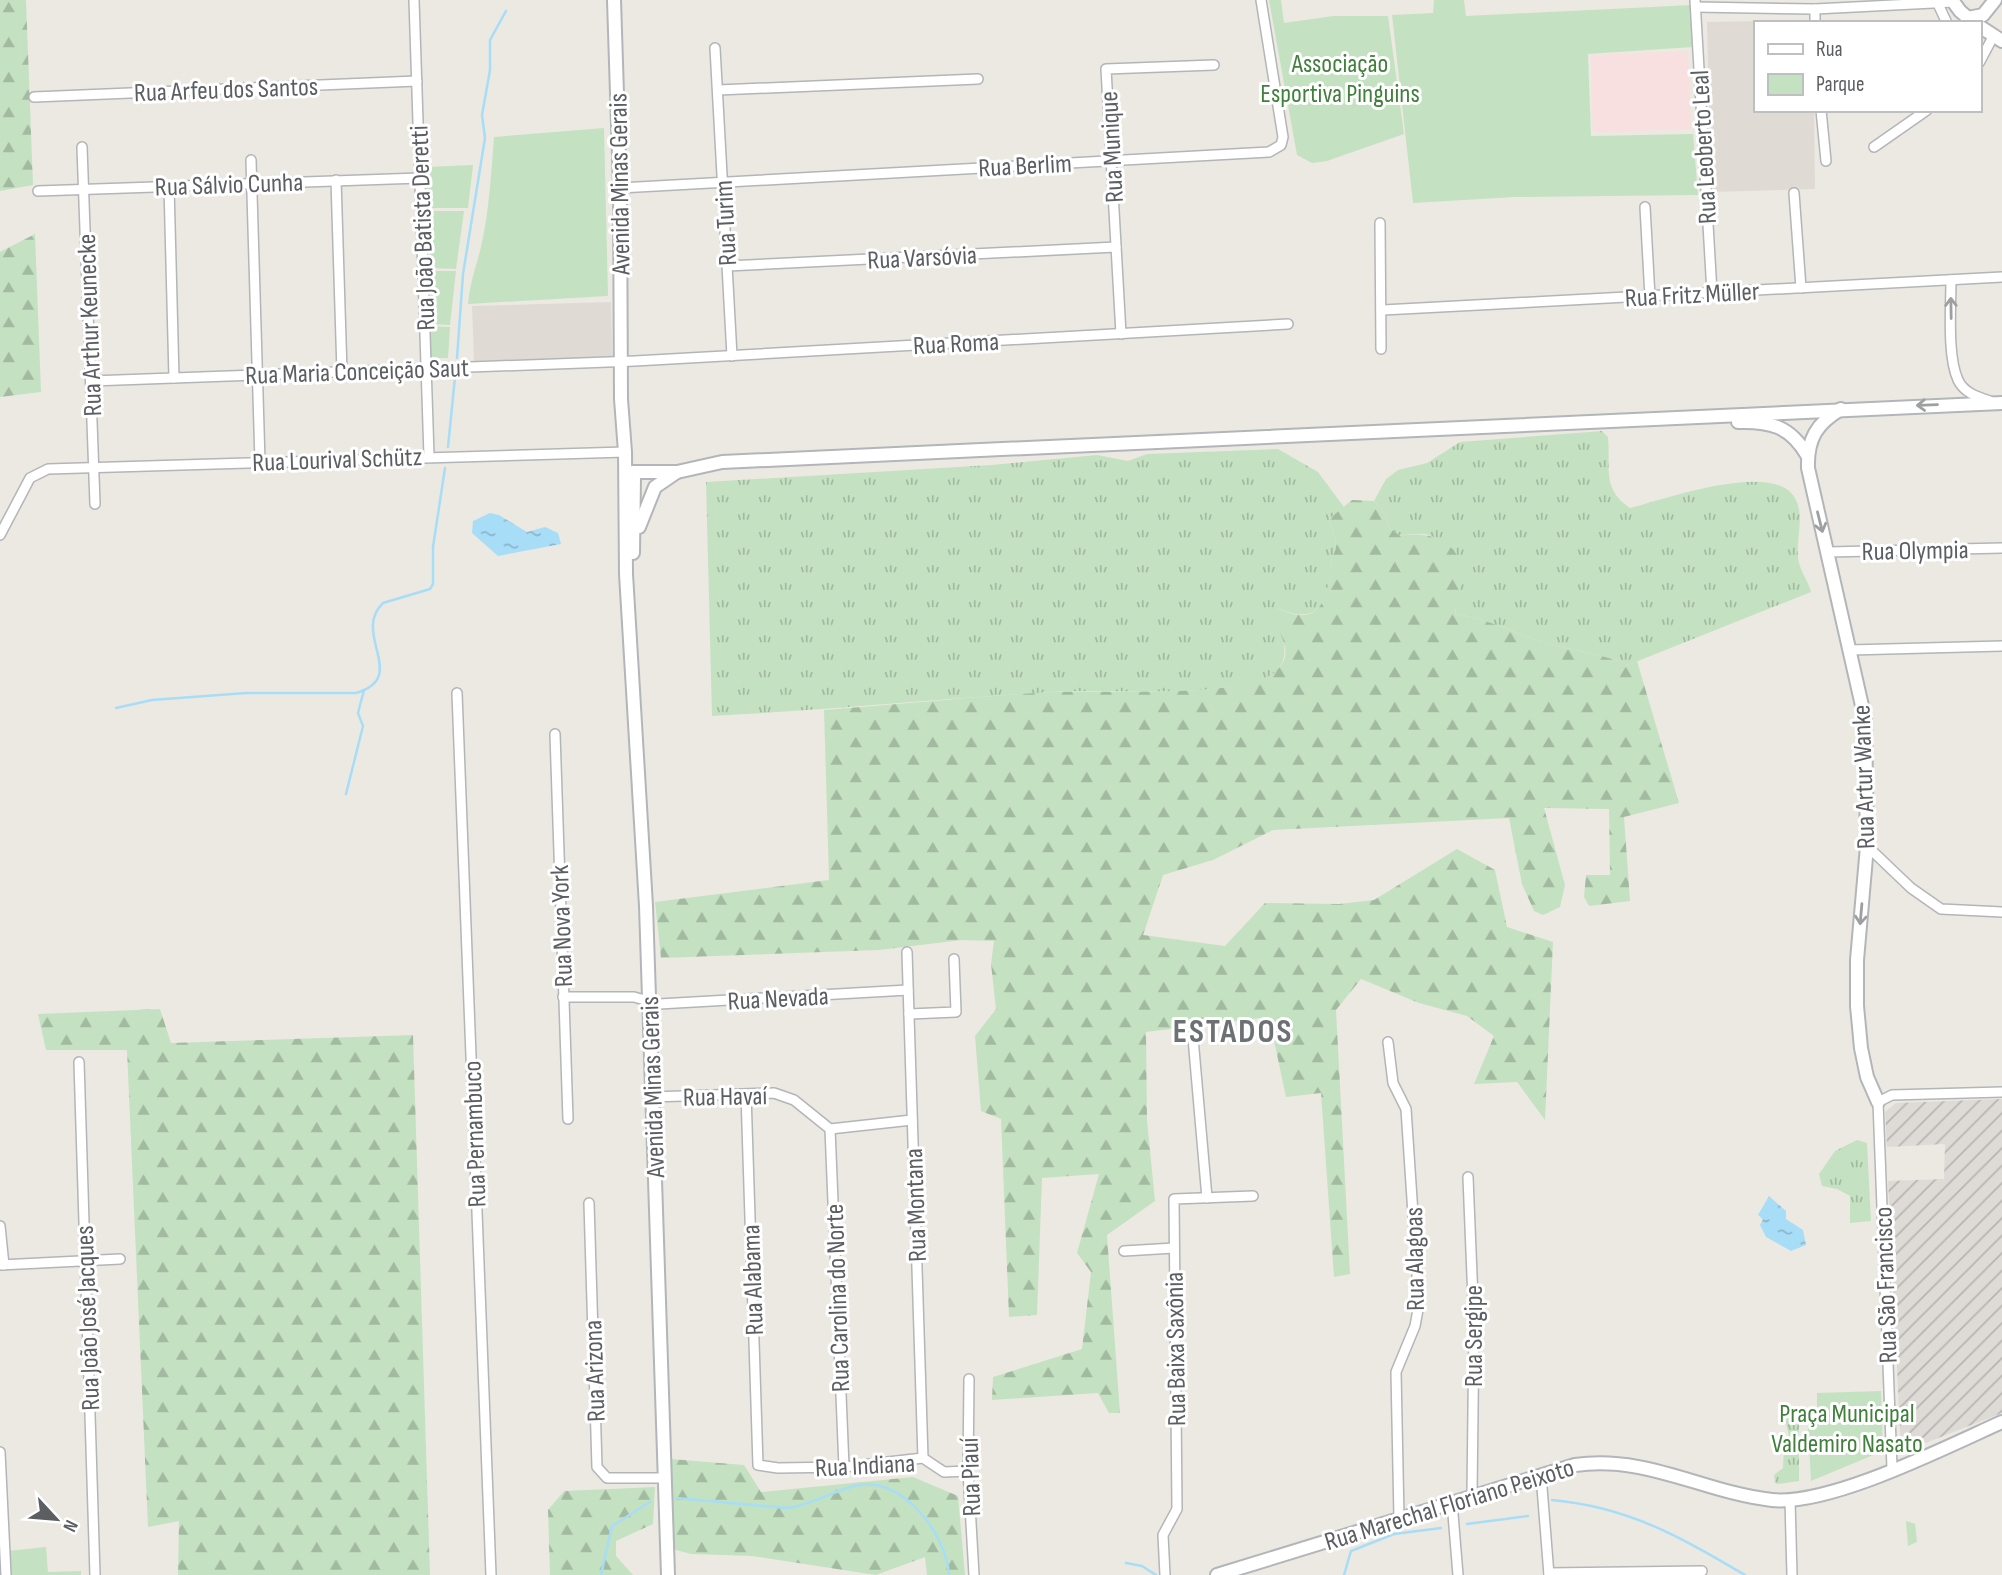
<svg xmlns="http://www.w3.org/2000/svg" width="2002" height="1575" font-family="'Sofia Sans Condensed',sans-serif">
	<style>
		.industrial { fill: url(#industrial-furrows) }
		.education { fill: #dfdad4 }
		.medical { fill: #f8dfe0 }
		.grass { fill: url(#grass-tufts) }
		.forest { fill: url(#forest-firs) }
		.park { fill: #c4e2c1 }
		.water { fill: url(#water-ripples) }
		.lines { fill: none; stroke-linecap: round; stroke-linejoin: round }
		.stream { stroke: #a7ddf7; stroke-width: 2.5 }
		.street-casing { stroke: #b3b5b9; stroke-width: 12 }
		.secondary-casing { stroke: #b2b6b9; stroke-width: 16 }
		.street { stroke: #fff; stroke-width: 9 }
		.secondary { stroke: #fff; stroke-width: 12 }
		.oneway { stroke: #9d9fa1 }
		.labels { text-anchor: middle; stroke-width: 6; stroke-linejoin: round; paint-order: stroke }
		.park-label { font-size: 26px; fill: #40803c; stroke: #fff }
		.street-label { font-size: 26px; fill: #5b5f62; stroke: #fff }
		.district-label { font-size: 33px; font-weight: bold; letter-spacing: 2px; fill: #6c7174; stroke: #fff }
	</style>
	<defs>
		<pattern id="industrial-furrows" width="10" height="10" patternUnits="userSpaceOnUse" patternTransform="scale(1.75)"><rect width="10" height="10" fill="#dedbd7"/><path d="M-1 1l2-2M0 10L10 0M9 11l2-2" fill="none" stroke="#b7b5b2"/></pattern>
		<pattern id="grass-tufts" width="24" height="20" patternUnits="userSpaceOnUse" patternTransform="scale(1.75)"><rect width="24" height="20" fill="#c4e2c1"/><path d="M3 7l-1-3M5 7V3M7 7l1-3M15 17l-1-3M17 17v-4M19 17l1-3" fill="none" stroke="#a2baa0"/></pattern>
		<pattern id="forest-firs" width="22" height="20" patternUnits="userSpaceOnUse" patternTransform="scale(1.75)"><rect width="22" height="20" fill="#c4e2c1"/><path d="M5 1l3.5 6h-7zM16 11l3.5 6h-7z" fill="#a2baa0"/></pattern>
		<pattern id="water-ripples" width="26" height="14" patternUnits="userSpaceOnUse" patternTransform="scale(1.75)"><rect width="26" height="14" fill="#a7ddf7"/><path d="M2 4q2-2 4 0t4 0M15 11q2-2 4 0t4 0" fill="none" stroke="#8bb6cb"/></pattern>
	</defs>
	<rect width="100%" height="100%" fill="#ece9e2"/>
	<polygon class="industrial" points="2002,1099 2002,1413 1905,1451 1901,1450 1888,1181 1944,1179 1945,1144 1887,1147 1885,1112 1896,1103"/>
	<g class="education">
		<polygon points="1760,21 1755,23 1755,110 1814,110 1815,189 1711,192 1707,22"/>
		<polygon points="611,302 612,357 474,361 472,306"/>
	</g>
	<polygon class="medical" points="1688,51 1691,129 1593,132 1591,55"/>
	<g class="grass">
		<path d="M1602 431 1608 437C1611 468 1601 488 1630 508 1666 499 1773 460 1795 498 1805 516 1796 538 1798 557 1799 570 1808 580 1811 592L1628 665C1603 654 1580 652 1554 645 1520 637 1490 618 1455 614L1462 570C1442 542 1438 528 1400 536L1389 527 1386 515 1374 501 1386 479 1398 470 1427 463 1460 442Z"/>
		<path d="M1278 449 1318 472 1344 507 1329 519C1331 527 1336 538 1336 546 1336 551 1332 556 1331 562 1329 599 1321 628 1277 608 1278 631 1297 659 1270 676 1231 699 1104 689 1053 692 939 699 826 710 712 716L706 482 991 465 1097 455 1128 461 1147 454Z"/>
		<polygon points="1857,1140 1867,1143 1871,1221 1850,1223 1850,1196 1837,1189 1822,1186 1819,1174 1835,1151"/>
		<polygon points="1783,1411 1799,1411 1799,1481 1778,1484 1775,1483 1774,1475 1783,1468 1784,1446 1789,1436"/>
	</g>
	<g class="forest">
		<polygon points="0,0 26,0 33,185 0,191"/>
		<polygon points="35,234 41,392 0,397 0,252"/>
		<path d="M1352 500 1374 501 1386 515 1389 527 1400 536C1425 531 1456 538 1462 569 1464 582 1457 601 1455 614 1490 618 1520 637 1554 645 1580 652 1603 654 1628 665L1637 661 1679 803 1624 817 1630 901 1589 906 1584 897 1586 875H1610L1609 809 1544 808 1565 885 1560 907 1543 915 1534 911 1522 884 1509 818 1273 830 1213 860 1163 875 1143 935 1225 946 1265 903 1339 904 1374 900 1457 849 1495 870 1507 927 1553 942 1545 1120 1517 1082 1474 1084 1494 1036 1467 1016 1419 1003 1361 979 1336 1010 1350 1274 1334 1277 1321 1093 1286 1097 1269 1017 1146 1032 1147 1120 1155 1201 1107 1235 1120 1413H1109L1098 1393 992 1400 993 1377 1082 1349 1091 1272 1077 1253 1099 1174 1042 1178 1037 1315 1009 1317 1001 1119 981 1111 975 1036 996 1009 991 964 994 941 962 940 879 950 661 958 655 902 829 880 824 710C901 704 977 696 1054 692 1101 690 1237 698 1271 675 1305 651 1267 628 1277 608 1321 630 1328 598 1331 562 1332 556 1336 551 1336 546 1336 538 1331 527 1329 519Z"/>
		<polygon points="160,1009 171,1043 413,1035 430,1575 178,1575 179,1521 148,1527 127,1050 46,1050 38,1014"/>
		<polygon points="671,1459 744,1465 761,1492 913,1477 958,1496 965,1575 927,1575 925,1557 876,1575 752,1556 691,1554 672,1549"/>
		<polygon points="655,1487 653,1524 616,1541 616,1556 633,1575 550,1575 548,1510 564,1491"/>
	</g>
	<g class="park">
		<polygon points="1269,0 1281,0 1284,23 1333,16 1388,16 1404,134 1327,161 1312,163 1297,155"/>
		<polygon points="1434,0 1464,0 1466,16 1692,5 1693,47 1588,54 1591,136 1693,134 1698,195 1515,197 1413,203 1392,15 1433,13"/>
		<path d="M604 128 608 296 468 304C470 284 475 269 480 251 489 214 491 175 494 137Z"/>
		<polygon points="473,165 468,208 427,208 426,167"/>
		<polygon points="428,211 464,211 456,269 429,268"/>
		<polygon points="429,271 456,271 450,325 430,324"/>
		<polygon points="430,326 450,327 448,358 430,358"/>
		<polygon points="1881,1391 1883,1451 1811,1481 1807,1410 1817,1409 1817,1393"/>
		<polygon points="1906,1521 1915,1524 1917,1542 1908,1546"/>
		<polygon points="46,1547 48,1572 81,1571 81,1575 10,1575 8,1551"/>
	</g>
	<g class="water">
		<polygon points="490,513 499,515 527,532 545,527 558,533 561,544 498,556 472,533 473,521"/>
		<polygon points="1769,1196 1786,1211 1786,1219 1803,1230 1806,1245 1791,1251 1766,1237 1760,1225 1763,1219 1758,1215"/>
	</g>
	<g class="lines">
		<g class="stream">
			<polyline points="457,358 463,274 485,138 482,115 490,70 490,40 506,11"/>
			<polyline points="448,447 455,377"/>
			<path d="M116 708 152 700 246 693H356C410 677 351 634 383 603L430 589 433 584V547L445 468"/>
			<polyline points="346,794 363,726 358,713 364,690"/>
			<path d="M676 1498 787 1508C812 1505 834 1490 859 1485 903 1477 947 1535 949 1575"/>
			<path d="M1552 1500C1629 1507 1680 1537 1745 1575"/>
			<polyline points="1467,1524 1528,1516"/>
			<polyline points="1126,1563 1142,1566 1156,1575"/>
			<polyline points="601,1575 612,1526 650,1502"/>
			<polyline points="1344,1575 1351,1551 1394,1534 1441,1528"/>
		</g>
		<defs>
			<g id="street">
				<polyline points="414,0 429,456"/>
				<polyline points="1695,0 1712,293"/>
				<polyline points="1938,4 1947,23"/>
				<polyline points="1696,7 1815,9 1953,2"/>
				<polyline points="1815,9 1815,23"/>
				<polyline points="715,48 732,356"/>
				<polyline points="1979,63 1994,35"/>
				<polyline points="718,90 978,79"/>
				<polyline points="34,97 417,81"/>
				<polyline points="1821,110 1826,161"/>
				<polyline points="82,147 95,504"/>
				<polyline points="1874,147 1927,110"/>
				<polyline points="251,160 260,462"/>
				<polyline points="336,180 342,372"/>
				<polyline points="169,186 174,378"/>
				<polyline points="620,188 1269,152 1281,145 1283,137 1261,0"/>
				<polyline points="38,191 420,178"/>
				<polyline points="1794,193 1801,288"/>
				<polyline points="1645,207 1650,297"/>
				<polyline points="1380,223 1381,349"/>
				<polyline points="727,266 1116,247"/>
				<path d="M1951 280C1951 307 1947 356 1958 380 1964 393 1978 397 1990 401"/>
				<polyline points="1383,310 2002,277"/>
				<polyline points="1121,334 1106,69 1214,65"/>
				<polyline points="91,381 635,361 1288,324"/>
				<polyline points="0,535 30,478 48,469 625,452"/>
				<polyline points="1828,552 2002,548"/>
				<polyline points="1850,650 2002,646"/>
				<polyline points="457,693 491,1575"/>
				<polyline points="555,734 568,1119"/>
				<polyline points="1867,846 1911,888 1941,909 2002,912"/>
				<polyline points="907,952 923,1458"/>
				<polyline points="563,997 634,997 659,1004 908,990"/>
				<polyline points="909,1014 956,1012 954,959"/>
				<polyline points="1193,1038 1207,1198"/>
				<polyline points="1388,1042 1393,1083 1406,1109 1419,1304 1415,1326 1396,1372 1399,1518"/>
				<polyline points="79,1062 95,1575"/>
				<polyline points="746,1094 758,1465 778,1468 844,1467 923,1458 944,1472 968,1471"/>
				<polyline points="652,1097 774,1093 794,1100 830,1129 912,1120"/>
				<polyline points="830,1129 844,1467"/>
				<polyline points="1468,1177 1474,1325 1472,1495"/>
				<polyline points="589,1203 597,1467 607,1478 664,1478"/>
				<polyline points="0,1226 4,1265"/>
				<polyline points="1124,1251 1174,1248"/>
				<polyline points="0,1265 120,1259"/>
				<polyline points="969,1379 968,1471 974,1575"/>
				<polyline points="0,1452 6,1575"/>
				<polyline points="1892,1468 1878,1102 1892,1095 2002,1092"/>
				<polyline points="1541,1475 1549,1575"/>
				<polyline points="1790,1500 1792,1575"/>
				<polyline points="1452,1502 1458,1575"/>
				<polyline points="1549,1573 1702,1571"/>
				<polyline points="1165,1575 1163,1535 1177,1509 1174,1199 1253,1196"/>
			</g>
			<g id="secondary">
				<polyline points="614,0 620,188 621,399 625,452 626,574 646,906 668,1575"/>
				<polyline points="1952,0 1960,11 1974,23"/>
				<polyline points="1968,18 1983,15 1995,0"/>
				<polyline points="1979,26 2002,41"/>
				<path d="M1841 409C1817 423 1807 439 1808 468L1865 719 1867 846 1857 960V1006L1861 1048 1867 1077 1878 1102"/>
				<path d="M1738 422C1770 421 1790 426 1807 455"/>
				<polyline points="626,476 633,472 677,472 722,462 2002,403"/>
				<polyline points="639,527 655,487 677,472"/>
				<polyline points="633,553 634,477"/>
				<path d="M1217 1575 1575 1465C1648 1455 1702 1492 1772 1500 1830 1506 1946 1447 2002 1422"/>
			</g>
		</defs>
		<use href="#street" class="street-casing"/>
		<use href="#secondary" class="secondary-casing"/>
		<use href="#street" class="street"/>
		<use href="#secondary" class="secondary"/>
	</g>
	<defs><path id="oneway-shaft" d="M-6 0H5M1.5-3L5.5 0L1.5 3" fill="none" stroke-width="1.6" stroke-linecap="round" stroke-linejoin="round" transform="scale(1.75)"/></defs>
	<g class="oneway">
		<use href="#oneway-shaft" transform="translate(1951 308) rotate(-91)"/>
		<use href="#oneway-shaft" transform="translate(1927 405) rotate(178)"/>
		<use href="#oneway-shaft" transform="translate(1820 522) rotate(76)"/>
		<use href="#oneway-shaft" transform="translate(1861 914) rotate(95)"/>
	</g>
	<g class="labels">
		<g class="park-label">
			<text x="1340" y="72">Associação<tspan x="1340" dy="30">Esportiva Pinguins</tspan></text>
			<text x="1847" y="1422">Praça Municipal<tspan x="1847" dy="30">Valdemiro Nasato</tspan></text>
		</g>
		<g class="street-label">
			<text transform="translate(226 89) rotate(-2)" y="9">Rua Arfeu dos Santos</text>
			<text transform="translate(1111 147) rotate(-93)" y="9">Rua Munique</text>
			<text transform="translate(1703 147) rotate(-93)" y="9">Rua Leoberto Leal</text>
			<text transform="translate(1025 165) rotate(-3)" y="9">Rua Berlim</text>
			<text transform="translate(229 184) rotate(-2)" y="9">Rua Sálvio Cunha</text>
			<text transform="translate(619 184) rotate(-91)" y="9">Avenida Minas Gerais</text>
			<text transform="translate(725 223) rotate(-93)" y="9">Rua Turim</text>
			<text transform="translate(422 228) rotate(-92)" y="9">Rua João Batista Deretti</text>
			<text transform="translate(922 257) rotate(-3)" y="9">Rua Varsóvia</text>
			<text transform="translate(1692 294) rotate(-3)" y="9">Rua Fritz Müller</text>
			<text transform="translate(89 325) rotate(-92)" y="9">Rua Arthur Keunecke</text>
			<text transform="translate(956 343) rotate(-3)" y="9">Rua Roma</text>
			<text transform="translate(357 371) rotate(-2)" y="9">Rua Maria Conceição Saut</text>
			<text transform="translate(337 459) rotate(-2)" y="9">Rua Lourival Schütz</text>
			<text transform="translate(1915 550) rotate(-1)" y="9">Rua Olympia</text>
			<text transform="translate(1863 777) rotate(-92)" y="9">Rua Artur Wanke</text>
			<text transform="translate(561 926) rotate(-92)" y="9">Rua Nova York</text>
			<text transform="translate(778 998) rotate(-3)" y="9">Rua Nevada</text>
			<text transform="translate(652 1087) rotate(-92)" y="9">Avenida Minas Gerais</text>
			<text transform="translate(725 1096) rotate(-1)" y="9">Rua Havaí</text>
			<text transform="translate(474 1134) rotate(-92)" y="9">Rua Pernambuco</text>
			<text transform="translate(915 1205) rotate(-92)" y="9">Rua Montana</text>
			<text transform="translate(1414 1259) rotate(-91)" y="9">Rua Alagoas</text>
			<text transform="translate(752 1280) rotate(-92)" y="9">Rua Alabama</text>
			<text transform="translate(1885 1285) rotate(-92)" y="9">Rua São Francisco</text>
			<text transform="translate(837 1298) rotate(-92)" y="9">Rua Carolina do Norte</text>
			<text transform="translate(87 1318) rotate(-92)" y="9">Rua João José Jacques</text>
			<text transform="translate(1473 1336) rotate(-90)" y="9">Rua Sergipe</text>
			<text transform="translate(1175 1349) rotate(-91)" y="9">Rua Baixa Saxônia</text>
			<text transform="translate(594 1371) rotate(-92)" y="9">Rua Arizona</text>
			<text transform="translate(865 1465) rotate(-3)" y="9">Rua Indiana</text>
			<text transform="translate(970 1477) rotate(-92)" y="9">Rua Piauí</text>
			<text transform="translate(1449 1504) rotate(-17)" y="9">Rua Marechal Floriano Peixoto</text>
		</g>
		<g class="district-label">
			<text x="1233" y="1042">ESTADOS</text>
		</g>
	</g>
	<rect x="1754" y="21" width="228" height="91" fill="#ffffff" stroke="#bdbfc0" stroke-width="2"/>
	<rect x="1768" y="44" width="35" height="10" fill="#ffffff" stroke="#bdbfc0" stroke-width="2"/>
	<text x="1816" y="56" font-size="21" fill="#5b5f62">Rua</text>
	<rect x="1768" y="74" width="35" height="21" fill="#c4e2c1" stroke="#bdbfc0" stroke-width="2"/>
	<text x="1816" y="91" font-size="21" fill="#5b5f62">Parque</text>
	<g transform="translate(56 1519) rotate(116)" stroke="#ffffff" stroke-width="5" paint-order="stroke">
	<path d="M0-5L12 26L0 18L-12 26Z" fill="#5b5f62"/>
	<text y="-10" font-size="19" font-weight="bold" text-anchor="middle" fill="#5b5f62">N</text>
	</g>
</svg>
